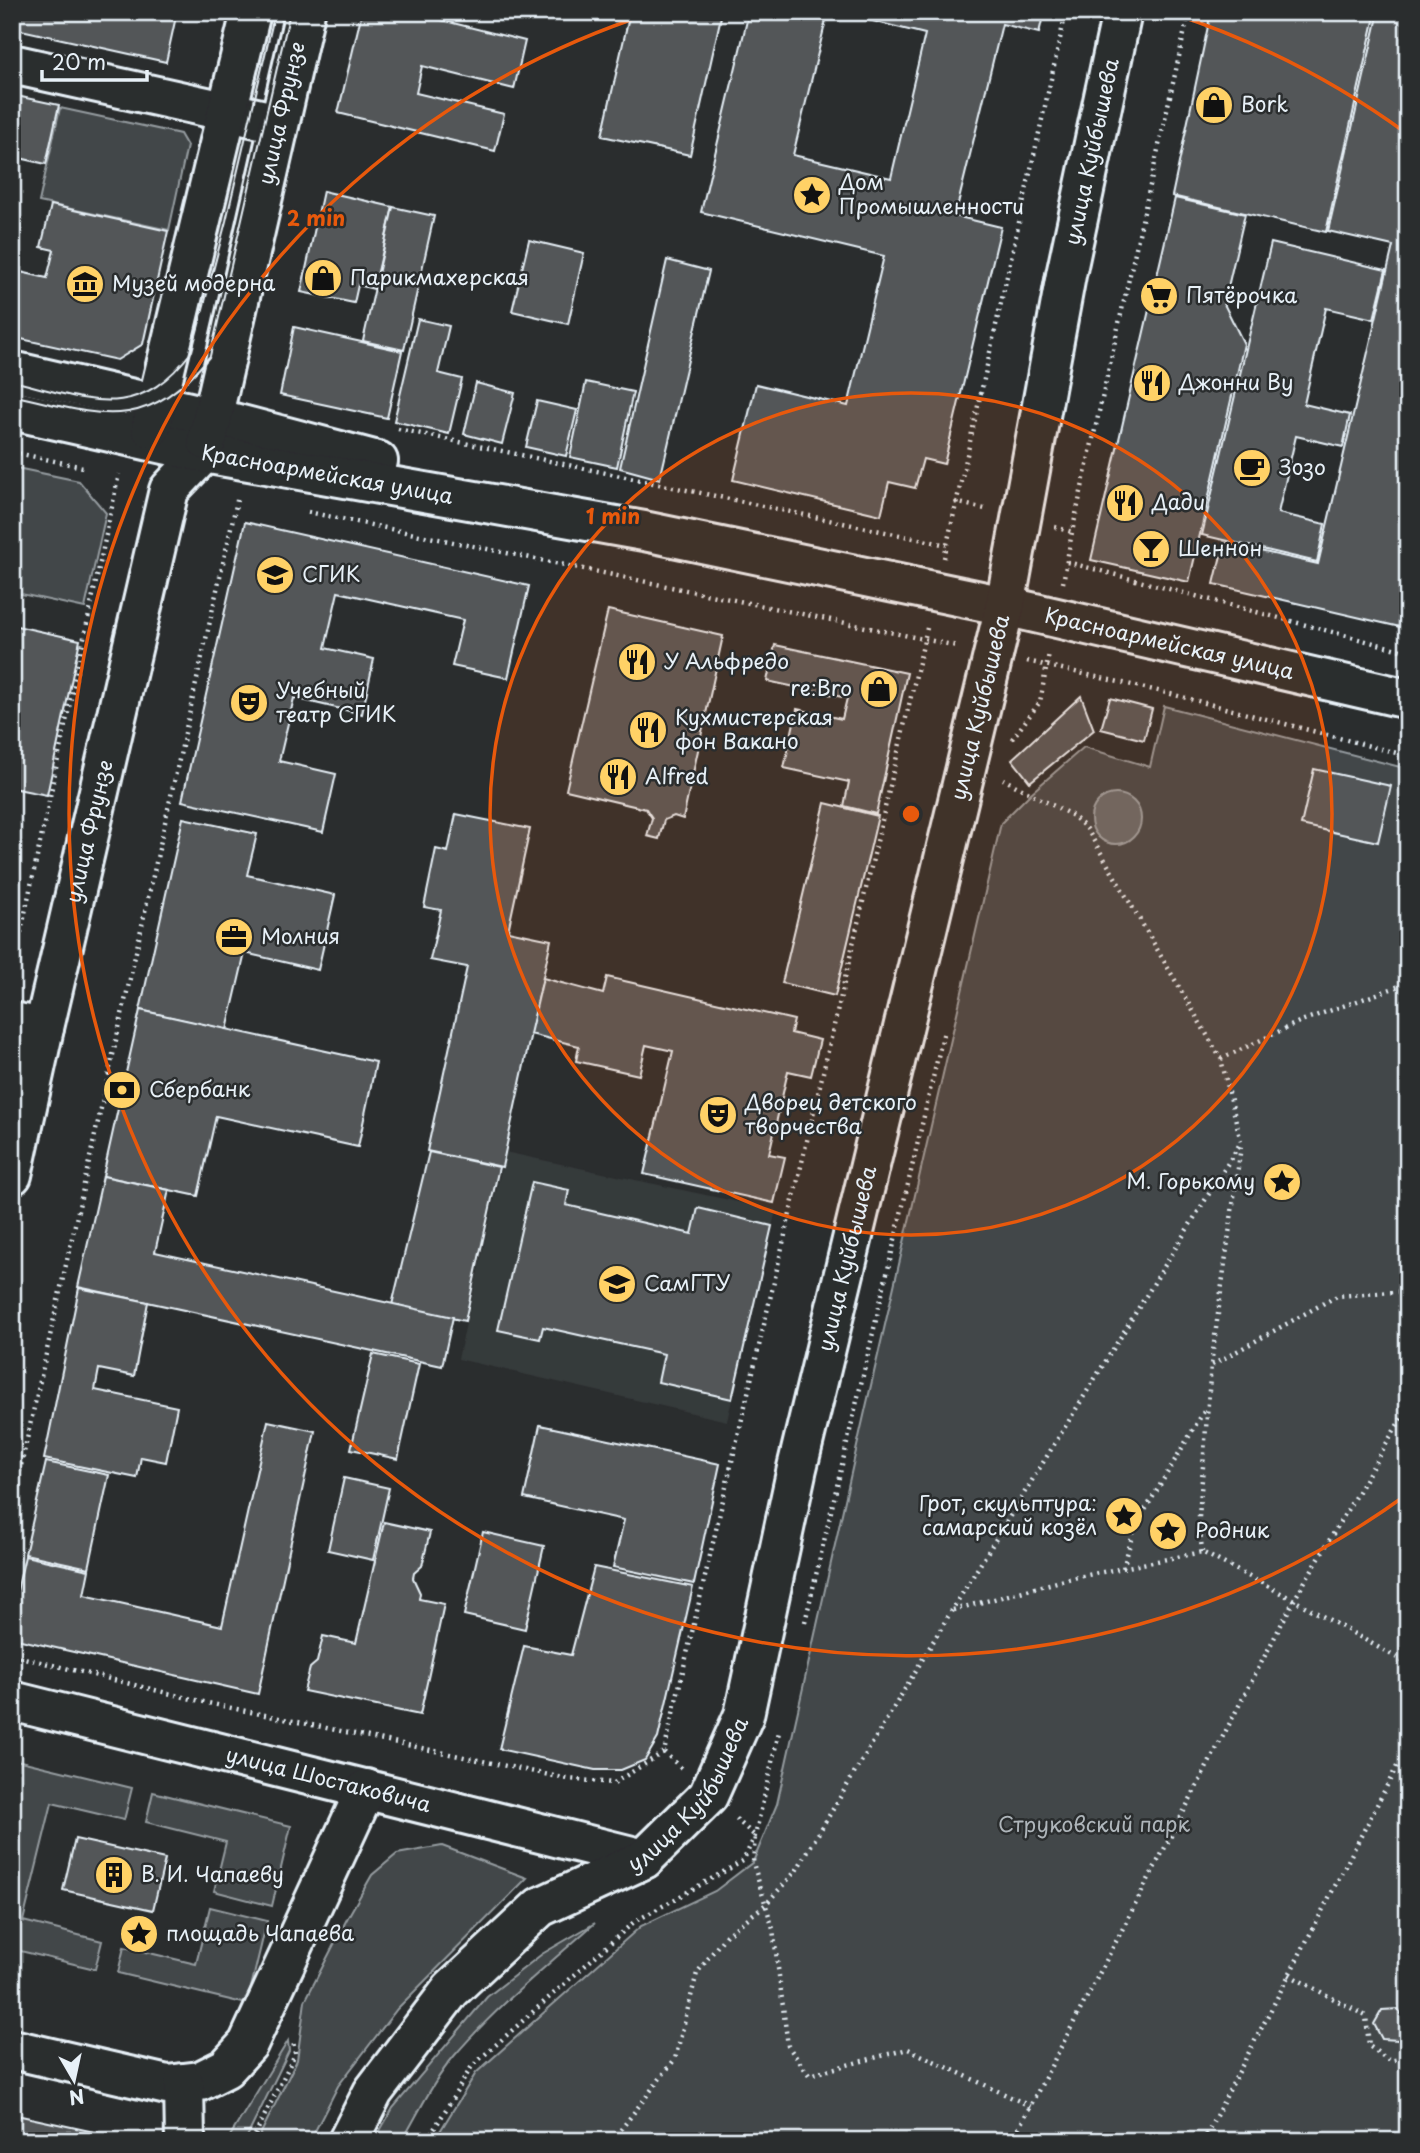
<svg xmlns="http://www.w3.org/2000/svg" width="1420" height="2153" font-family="'Playpen Sans',sans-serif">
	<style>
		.built { fill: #363a3b }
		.green { fill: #424648; stroke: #959ca0; stroke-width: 2 }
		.water { fill: #63686b; stroke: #989fa3; stroke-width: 2 }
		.building { fill: #535759; stroke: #e8f1f8; stroke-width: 2 }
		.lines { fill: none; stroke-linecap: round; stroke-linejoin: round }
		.minor-casing { stroke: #e8f1f8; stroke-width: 44 }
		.major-casing { stroke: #e8f1f8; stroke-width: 44 }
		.path { stroke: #e8f1f8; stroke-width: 4.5; stroke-dasharray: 2 5; stroke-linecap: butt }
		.minor { stroke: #2a2d2e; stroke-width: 38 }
		.major { stroke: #2a2d2e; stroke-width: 38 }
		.tram { stroke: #e8f1f8; stroke-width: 2 }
		.ring { fill: none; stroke: #e8590c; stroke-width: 3.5 }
		.labels { text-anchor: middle; stroke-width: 5; stroke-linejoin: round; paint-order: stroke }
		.poi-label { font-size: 21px; fill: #e8f1f8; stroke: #2a2d2e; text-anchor: start }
		.street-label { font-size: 21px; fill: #e8f1f8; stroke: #2a2d2e }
		.park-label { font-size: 21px; fill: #aeb5ba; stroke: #2a2d2e }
		.centre { fill: #e8590c; stroke: #2a2d2e; stroke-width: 3.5 }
		.ring-label { font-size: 21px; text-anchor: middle; font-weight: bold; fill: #e8590c; stroke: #2a2d2e; stroke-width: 5; stroke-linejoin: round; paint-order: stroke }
	</style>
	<rect width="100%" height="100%" fill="#2a2d2e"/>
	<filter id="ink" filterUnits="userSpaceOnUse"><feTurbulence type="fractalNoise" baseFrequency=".0143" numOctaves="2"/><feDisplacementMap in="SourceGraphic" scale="14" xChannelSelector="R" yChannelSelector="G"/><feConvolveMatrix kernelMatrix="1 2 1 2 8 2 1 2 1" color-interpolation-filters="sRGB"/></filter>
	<g filter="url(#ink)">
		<polygon class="built" points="505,1152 776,1210 727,1421 458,1359"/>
		<g class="green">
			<polygon points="60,108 180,134 187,146 169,230 39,202"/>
			<polygon points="12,467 79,481 106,513 85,608 12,592"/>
			<polygon points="1164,706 1408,769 1408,2141 434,2141 476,2073 641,1926 715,1891 753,1862 777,1804 860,1433 1001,823 1031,793 1084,747 1150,767"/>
			<polygon points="12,1759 132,1788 124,1820 52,1803 23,1921 102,1941 95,1969 12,1949"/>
			<polygon points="153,1792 291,1826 272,1906 214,1891 226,1842 146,1822"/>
			<polygon points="442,1846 527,1878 397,2009 338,2086 310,2141 257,2141 297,2060 305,2001 348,1917 372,1875 397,1854"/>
			<polygon points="210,1907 267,1921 247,2004 118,1973 124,1947 196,1964"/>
			<path d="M595 1923C548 1965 497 2006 455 2055 433 2081 419 2112 402 2141H374L393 2108 487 1997 542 1954Z"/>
			<polygon points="288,2041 289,2051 245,2141 227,2141"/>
		</g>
		<circle class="water" cx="1116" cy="819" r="25"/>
		<g class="building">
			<polygon points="12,12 177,12 166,62 12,28"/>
			<polygon points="362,12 409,12 525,41 514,89 422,66 416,93 504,114 495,151 338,113"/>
			<polygon points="630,12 722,12 690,155 602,136"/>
			<polygon points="749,12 828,12 793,155 891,178 925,34 836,12 1044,12 1039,33 1002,24 955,216 1001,227 944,464 923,459 915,488 889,482 881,515 733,480 756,384 848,406 884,256 701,212"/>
			<polygon points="1211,12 1376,12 1326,232 1172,196"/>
			<polygon points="1379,12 1408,12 1408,593 1400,627 1214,584 1224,543 1318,564 1393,246 1328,231"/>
			<polygon points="12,95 59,105 46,164 15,157 12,163"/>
			<polygon points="323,191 393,207 374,289 358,285 354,303 301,292"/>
			<polygon points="1175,198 1245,214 1224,304 1244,344 1189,582 1091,560"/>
			<polygon points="51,205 168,231 143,344 117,360 12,337 12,290 16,271 47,278 54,250 41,247"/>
			<polygon points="393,207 434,216 404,350 363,341"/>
			<polygon points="529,240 584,253 568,324 512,311"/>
			<polygon points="1271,243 1386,270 1374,319 1326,308 1304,404 1350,415 1343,447 1296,436 1278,513 1325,524 1317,562 1202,535"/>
			<polygon points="667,260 709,271 660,479 620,468"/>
			<polygon points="418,319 449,326 438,373 462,379 449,434 394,421"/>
			<polygon points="294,327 402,351 387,418 280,395"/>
			<polygon points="586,382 633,392 617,467 570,457"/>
			<polygon points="476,383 515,393 502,444 464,434"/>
			<polygon points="537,401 577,410 566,456 526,447"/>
			<polygon points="245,522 529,586 508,678 452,666 463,620 338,592 325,648 374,659 362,714 294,698 279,761 336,774 323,832 182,801"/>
			<polygon points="608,610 723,636 683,819 674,816 664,820 659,839 647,836 652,818 646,809 566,790"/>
			<polygon points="12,625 80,640 47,795 12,788"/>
			<polygon points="775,645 907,673 876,814 844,806 849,782 784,768 797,709 842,719 847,698 767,681"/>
			<polygon points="1081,696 1094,730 1030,782 1012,759"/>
			<polygon points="1110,698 1152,709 1144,740 1101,729"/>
			<polygon points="1314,769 1391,786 1378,842 1301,825"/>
			<polygon points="825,803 878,816 835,996 782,983"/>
			<polygon points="456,814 530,829 508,931 551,940 502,1167 427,1151 467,967 430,960 441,910 424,907 436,849 448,852"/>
			<polygon points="183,818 257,834 247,875 335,895 318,970 245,953 227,1030 140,1010"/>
			<polygon points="607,977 794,1020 791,1033 820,1040 811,1076 788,1071 769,1154 785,1157 774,1203 644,1174 673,1051 646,1045 639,1075 576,1061 579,1046 530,1034 543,978 603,994"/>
			<polygon points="140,1010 376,1062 358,1147 216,1116 198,1196 103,1176"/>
			<polygon points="429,1152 499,1167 465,1321 392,1305"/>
			<polygon points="103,1176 169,1190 155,1252 453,1317 442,1366 78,1287"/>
			<polygon points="532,1182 569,1190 566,1205 692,1234 698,1208 772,1226 732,1399 658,1382 664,1354 543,1327 540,1339 498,1330"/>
			<polygon points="79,1288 148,1302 134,1376 99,1369 95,1390 177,1407 166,1462 141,1457 137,1478 44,1459"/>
			<polygon points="373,1354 419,1364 398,1459 351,1449"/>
			<polygon points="268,1421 315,1431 258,1694 12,1638 12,1613 25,1556 89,1570 84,1595 222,1626"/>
			<polygon points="540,1425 720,1464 694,1584 613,1567 624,1520 524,1498"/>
			<polygon points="46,1462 109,1475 89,1568 25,1554"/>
			<polygon points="344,1478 389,1488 373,1560 328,1550"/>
			<polygon points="384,1522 430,1532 422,1566 414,1573 413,1578 420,1593 419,1599 444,1604 420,1715 304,1691 310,1668 317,1662 323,1636 356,1643"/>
			<polygon points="483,1532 544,1546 525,1629 464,1615"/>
			<polygon points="594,1567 693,1587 658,1738 645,1760 621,1770 595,1770 499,1749 524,1646 571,1655"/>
			<polygon points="75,1839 165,1859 153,1910 63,1890"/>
			<polygon points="1398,2009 1408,2025 1399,2040 1382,2039 1374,2024 1382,2010"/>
			<polygon points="12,2114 131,2140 131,2141 12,2141"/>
		</g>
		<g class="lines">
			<defs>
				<g id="minor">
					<polyline points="12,64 279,123"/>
					<polyline points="12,1022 44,1028"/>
					<path id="s1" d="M12 1175 44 1028 169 490 204 453"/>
					<path id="s2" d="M12 1701 644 1859"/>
					<polyline points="12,2049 167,2085 200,2081 226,2068 248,2044 366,1789"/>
					<polyline points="184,2083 185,2141"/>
				</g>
				<g id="major">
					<polyline points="12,371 211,417 378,461"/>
					<path id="s3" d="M12 410 204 453 644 531 1005 606 1408 699"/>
					<polyline points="151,428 251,12"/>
					<path id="s4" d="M207 441 305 12"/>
					<path id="s5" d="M348 2141 373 2092 451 1990 540 1907 644 1859 708 1796 744 1715 797 1468 1005 606 1066 275 1122 12"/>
				</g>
			</defs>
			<use href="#minor" class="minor-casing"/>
			<use href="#major" class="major-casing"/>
			<g class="path">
				<polyline points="398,429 947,545"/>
				<polyline points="12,452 83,467"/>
				<polyline points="955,502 985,509"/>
				<polyline points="308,512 957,646"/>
				<polyline points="1055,527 1072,532"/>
				<polyline points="944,558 1066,12"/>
				<polyline points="1067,562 1408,652"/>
				<polyline points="1063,583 1072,532 1189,12"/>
				<polyline points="1027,661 1167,693 1408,756"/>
				<polyline points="1012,739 1040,702 1049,653"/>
				<polyline points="12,974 119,474"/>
				<polyline points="1221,1059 1301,1021 1408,983"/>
				<polyline points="1212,1365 1337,1296 1408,1291"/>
				<polyline points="12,1506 238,496"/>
				<polyline points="1202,1552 1199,1517 1211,1365 1241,1146"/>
				<polyline points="1123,1568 1135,1527 1206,1408"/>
				<polyline points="953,1610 1068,1579 1202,1552 1294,1600 1408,1664"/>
				<polyline points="805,1622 944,1031"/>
				<polyline points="12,1655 208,1703 568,1779 614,1783 664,1752 927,628"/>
				<polyline points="664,1752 681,1768"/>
				<polyline points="736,1819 755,1836 753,1863 773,1929 788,2046 809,2075 908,2049 1032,2107"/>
				<polyline points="1289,1975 1366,2016 1369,2046 1390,2061 1408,2057"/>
				<polyline points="252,2141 295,2054 293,2040"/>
				<polyline points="427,2141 472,2066 634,1922 743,1861 755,1836 779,1732"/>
				<polyline points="612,2141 675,2059 697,1973 726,1935 765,1905 796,1871 952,1610 1241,1142 1221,1059 1087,829 1073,816 1003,779"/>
				<polyline points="1012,2141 1294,1600 1408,1407"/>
				<polyline points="1203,2141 1408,1745"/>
			</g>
			<use href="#minor" class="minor"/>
			<use href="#major" class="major"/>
			<g class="tram">
				<path d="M12 381C89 399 136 425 192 351L226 221 275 12"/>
				<path d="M12 395C100 415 144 436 210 356L290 12"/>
			</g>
		</g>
	</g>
	<circle cx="911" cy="814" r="421" fill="#e8590c" fill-opacity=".12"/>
	<g class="ring">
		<circle cx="911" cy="814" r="421"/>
		<path d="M1406 1495A842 842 0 1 1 651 13M1171 13A842 842 0 0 1 1406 133"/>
	</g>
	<defs>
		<symbol id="shop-disc" viewBox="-11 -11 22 22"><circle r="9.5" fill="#ffd166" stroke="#2a2d2e"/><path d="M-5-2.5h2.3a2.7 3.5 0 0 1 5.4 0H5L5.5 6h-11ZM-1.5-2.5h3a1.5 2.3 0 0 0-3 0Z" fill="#111"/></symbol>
		<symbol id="sight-disc" viewBox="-11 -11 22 22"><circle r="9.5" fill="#ffd166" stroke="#2a2d2e"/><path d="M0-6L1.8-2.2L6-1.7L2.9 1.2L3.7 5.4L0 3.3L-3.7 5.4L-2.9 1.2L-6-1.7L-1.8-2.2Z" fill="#111"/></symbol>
		<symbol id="museum-disc" viewBox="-11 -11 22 22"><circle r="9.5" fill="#ffd166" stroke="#2a2d2e"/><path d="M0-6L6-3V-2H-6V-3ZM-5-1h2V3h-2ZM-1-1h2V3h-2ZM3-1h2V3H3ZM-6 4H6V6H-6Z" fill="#111"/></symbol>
		<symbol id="supermarket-disc" viewBox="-11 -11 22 22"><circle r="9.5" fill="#ffd166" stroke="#2a2d2e"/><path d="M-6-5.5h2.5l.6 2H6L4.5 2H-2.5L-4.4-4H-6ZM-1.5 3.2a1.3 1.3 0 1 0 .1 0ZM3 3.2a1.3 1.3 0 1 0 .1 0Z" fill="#111"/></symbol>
		<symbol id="restaurant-disc" viewBox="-11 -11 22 22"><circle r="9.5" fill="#ffd166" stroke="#2a2d2e"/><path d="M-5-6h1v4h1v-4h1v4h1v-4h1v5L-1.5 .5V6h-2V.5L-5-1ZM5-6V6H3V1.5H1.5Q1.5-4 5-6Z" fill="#111"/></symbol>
		<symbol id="cafe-disc" viewBox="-11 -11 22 22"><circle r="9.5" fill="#ffd166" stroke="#2a2d2e"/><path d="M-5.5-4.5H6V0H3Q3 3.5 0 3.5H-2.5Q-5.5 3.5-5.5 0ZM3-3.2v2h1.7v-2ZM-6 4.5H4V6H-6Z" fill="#111"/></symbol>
		<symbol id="bar-disc" viewBox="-11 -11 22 22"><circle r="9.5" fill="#ffd166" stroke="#2a2d2e"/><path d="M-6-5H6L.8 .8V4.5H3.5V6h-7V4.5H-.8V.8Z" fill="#111"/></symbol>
		<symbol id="university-disc" viewBox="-11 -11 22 22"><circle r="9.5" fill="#ffd166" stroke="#2a2d2e"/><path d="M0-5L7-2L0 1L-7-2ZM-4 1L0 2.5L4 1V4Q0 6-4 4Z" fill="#111"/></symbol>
		<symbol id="theatre-disc" viewBox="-11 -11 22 22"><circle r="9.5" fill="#ffd166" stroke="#2a2d2e"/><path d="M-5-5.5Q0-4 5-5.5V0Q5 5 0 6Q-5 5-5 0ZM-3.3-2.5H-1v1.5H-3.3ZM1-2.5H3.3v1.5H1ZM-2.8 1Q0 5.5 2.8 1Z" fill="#111"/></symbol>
		<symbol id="office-disc" viewBox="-11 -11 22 22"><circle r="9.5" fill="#ffd166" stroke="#2a2d2e"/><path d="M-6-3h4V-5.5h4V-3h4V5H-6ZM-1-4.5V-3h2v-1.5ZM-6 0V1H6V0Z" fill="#111"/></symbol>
		<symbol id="bank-disc" viewBox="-11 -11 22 22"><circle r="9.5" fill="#ffd166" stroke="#2a2d2e"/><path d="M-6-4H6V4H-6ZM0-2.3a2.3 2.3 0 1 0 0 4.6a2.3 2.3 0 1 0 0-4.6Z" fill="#111"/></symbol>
		<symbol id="building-disc" viewBox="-11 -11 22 22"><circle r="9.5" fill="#ffd166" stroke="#2a2d2e"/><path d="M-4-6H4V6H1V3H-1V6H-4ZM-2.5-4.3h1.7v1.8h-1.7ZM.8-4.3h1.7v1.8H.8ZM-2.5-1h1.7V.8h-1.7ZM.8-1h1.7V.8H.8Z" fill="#111"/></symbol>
	</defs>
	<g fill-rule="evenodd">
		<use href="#shop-disc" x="1192" y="83" width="44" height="44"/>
		<use href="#sight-disc" x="790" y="173" width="44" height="44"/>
		<use href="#shop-disc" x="301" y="256" width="44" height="44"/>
		<use href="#museum-disc" x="63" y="262" width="44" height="44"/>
		<use href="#supermarket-disc" x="1137" y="274" width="44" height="44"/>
		<use href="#restaurant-disc" x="1130" y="361" width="44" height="44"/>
		<use href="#cafe-disc" x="1230" y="446" width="44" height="44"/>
		<use href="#restaurant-disc" x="1103" y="481" width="44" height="44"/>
		<use href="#bar-disc" x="1129" y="527" width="44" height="44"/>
		<use href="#university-disc" x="253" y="553" width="44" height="44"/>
		<use href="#restaurant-disc" x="615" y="640" width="44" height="44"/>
		<use href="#shop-disc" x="857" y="667" width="44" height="44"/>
		<use href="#theatre-disc" x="227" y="681" width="44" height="44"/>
		<use href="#restaurant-disc" x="626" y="708" width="44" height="44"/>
		<use href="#restaurant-disc" x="596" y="755" width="44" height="44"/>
		<use href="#office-disc" x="212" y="915" width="44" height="44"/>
		<use href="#bank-disc" x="100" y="1068" width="44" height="44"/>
		<use href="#theatre-disc" x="696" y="1093" width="44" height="44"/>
		<use href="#sight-disc" x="1260" y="1160" width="44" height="44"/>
		<use href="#university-disc" x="595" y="1262" width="44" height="44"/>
		<use href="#sight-disc" x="1102" y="1494" width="44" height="44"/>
		<use href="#sight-disc" x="1146" y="1509" width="44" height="44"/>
		<use href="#building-disc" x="92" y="1853" width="44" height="44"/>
		<use href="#sight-disc" x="117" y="1912" width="44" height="44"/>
	</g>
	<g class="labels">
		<g class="poi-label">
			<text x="1241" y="112">Bork</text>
			<text x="839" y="190">Дом<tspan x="839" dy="24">Промышленности</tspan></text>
			<text x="350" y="285">Парикмахерская</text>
			<text x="112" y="291">Музей модерна</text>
			<text x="1186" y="303">Пятёрочка</text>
			<text x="1179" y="390">Джонни Ву</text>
			<text x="1279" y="475">Зозо</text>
			<text x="1152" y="510">Дади</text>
			<text x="1178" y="556">Шеннон</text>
			<text x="302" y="582">СГИК</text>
			<text x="664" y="669">У Альфредо</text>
			<text x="852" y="696" text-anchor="end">re:Bro</text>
			<text x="276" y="698">Учебный<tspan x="276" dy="24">театр СГИК</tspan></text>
			<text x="675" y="725">Кухмистерская<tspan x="675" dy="24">фон Вакано</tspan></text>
			<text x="645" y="784">Alfred</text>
			<text x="261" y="944">Молния</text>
			<text x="149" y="1097">Сбербанк</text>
			<text x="745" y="1110">Дворец детского<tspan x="745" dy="24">творчества</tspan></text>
			<text x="1255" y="1189" text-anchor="end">М. Горькому</text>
			<text x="644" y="1291">СамГТУ</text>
			<text x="1097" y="1511" text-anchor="end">Грот, скульптура:<tspan x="1097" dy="24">самарский козёл</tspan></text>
			<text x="1195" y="1538">Родник</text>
			<text x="141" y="1882">В. И. Чапаеву</text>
			<text x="166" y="1941">площадь Чапаева</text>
		</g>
		<g class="street-label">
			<text dy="7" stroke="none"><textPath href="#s4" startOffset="336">улица Фрунзе</textPath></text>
			<text dy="7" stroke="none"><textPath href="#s5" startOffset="2200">улица Куйбышева</textPath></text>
			<text dy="7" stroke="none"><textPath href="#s3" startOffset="322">Красноармейская улица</textPath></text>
			<text dy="7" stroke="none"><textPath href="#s3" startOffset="1181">Красноармейская улица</textPath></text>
			<text dy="7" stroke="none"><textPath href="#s5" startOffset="1633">улица Куйбышева</textPath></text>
			<text dy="7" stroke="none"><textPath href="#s1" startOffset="352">улица Фрунзе</textPath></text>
			<text dy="7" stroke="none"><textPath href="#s5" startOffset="1066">улица Куйбышева</textPath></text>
			<text dy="7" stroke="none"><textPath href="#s2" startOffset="326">улица Шостаковича</textPath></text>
			<text dy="7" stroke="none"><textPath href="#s5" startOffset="499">улица Куйбышева</textPath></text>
		</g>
		<g class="park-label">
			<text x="1094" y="1832">Струковский парк</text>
		</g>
	</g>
	<circle cx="911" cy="814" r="10" class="centre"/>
	<g class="ring-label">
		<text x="316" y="226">2 min</text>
		<text x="613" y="524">1 min</text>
	</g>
	<rect width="1420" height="2153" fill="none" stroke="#2a2d2e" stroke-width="42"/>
	<rect x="21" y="21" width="1378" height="2111" fill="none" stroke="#e8f1f8" stroke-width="2.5" filter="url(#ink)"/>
	<g transform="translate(74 2080) rotate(171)" stroke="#2a2d2e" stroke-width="5" paint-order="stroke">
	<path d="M0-5L12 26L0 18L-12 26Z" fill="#e8f1f8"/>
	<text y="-10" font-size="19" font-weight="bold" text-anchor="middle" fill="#e8f1f8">N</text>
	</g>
	<path d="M42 70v10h105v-10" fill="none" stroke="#e8f1f8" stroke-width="3.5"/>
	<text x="52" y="70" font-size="21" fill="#e8f1f8" stroke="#2a2d2e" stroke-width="5" paint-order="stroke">20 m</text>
</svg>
